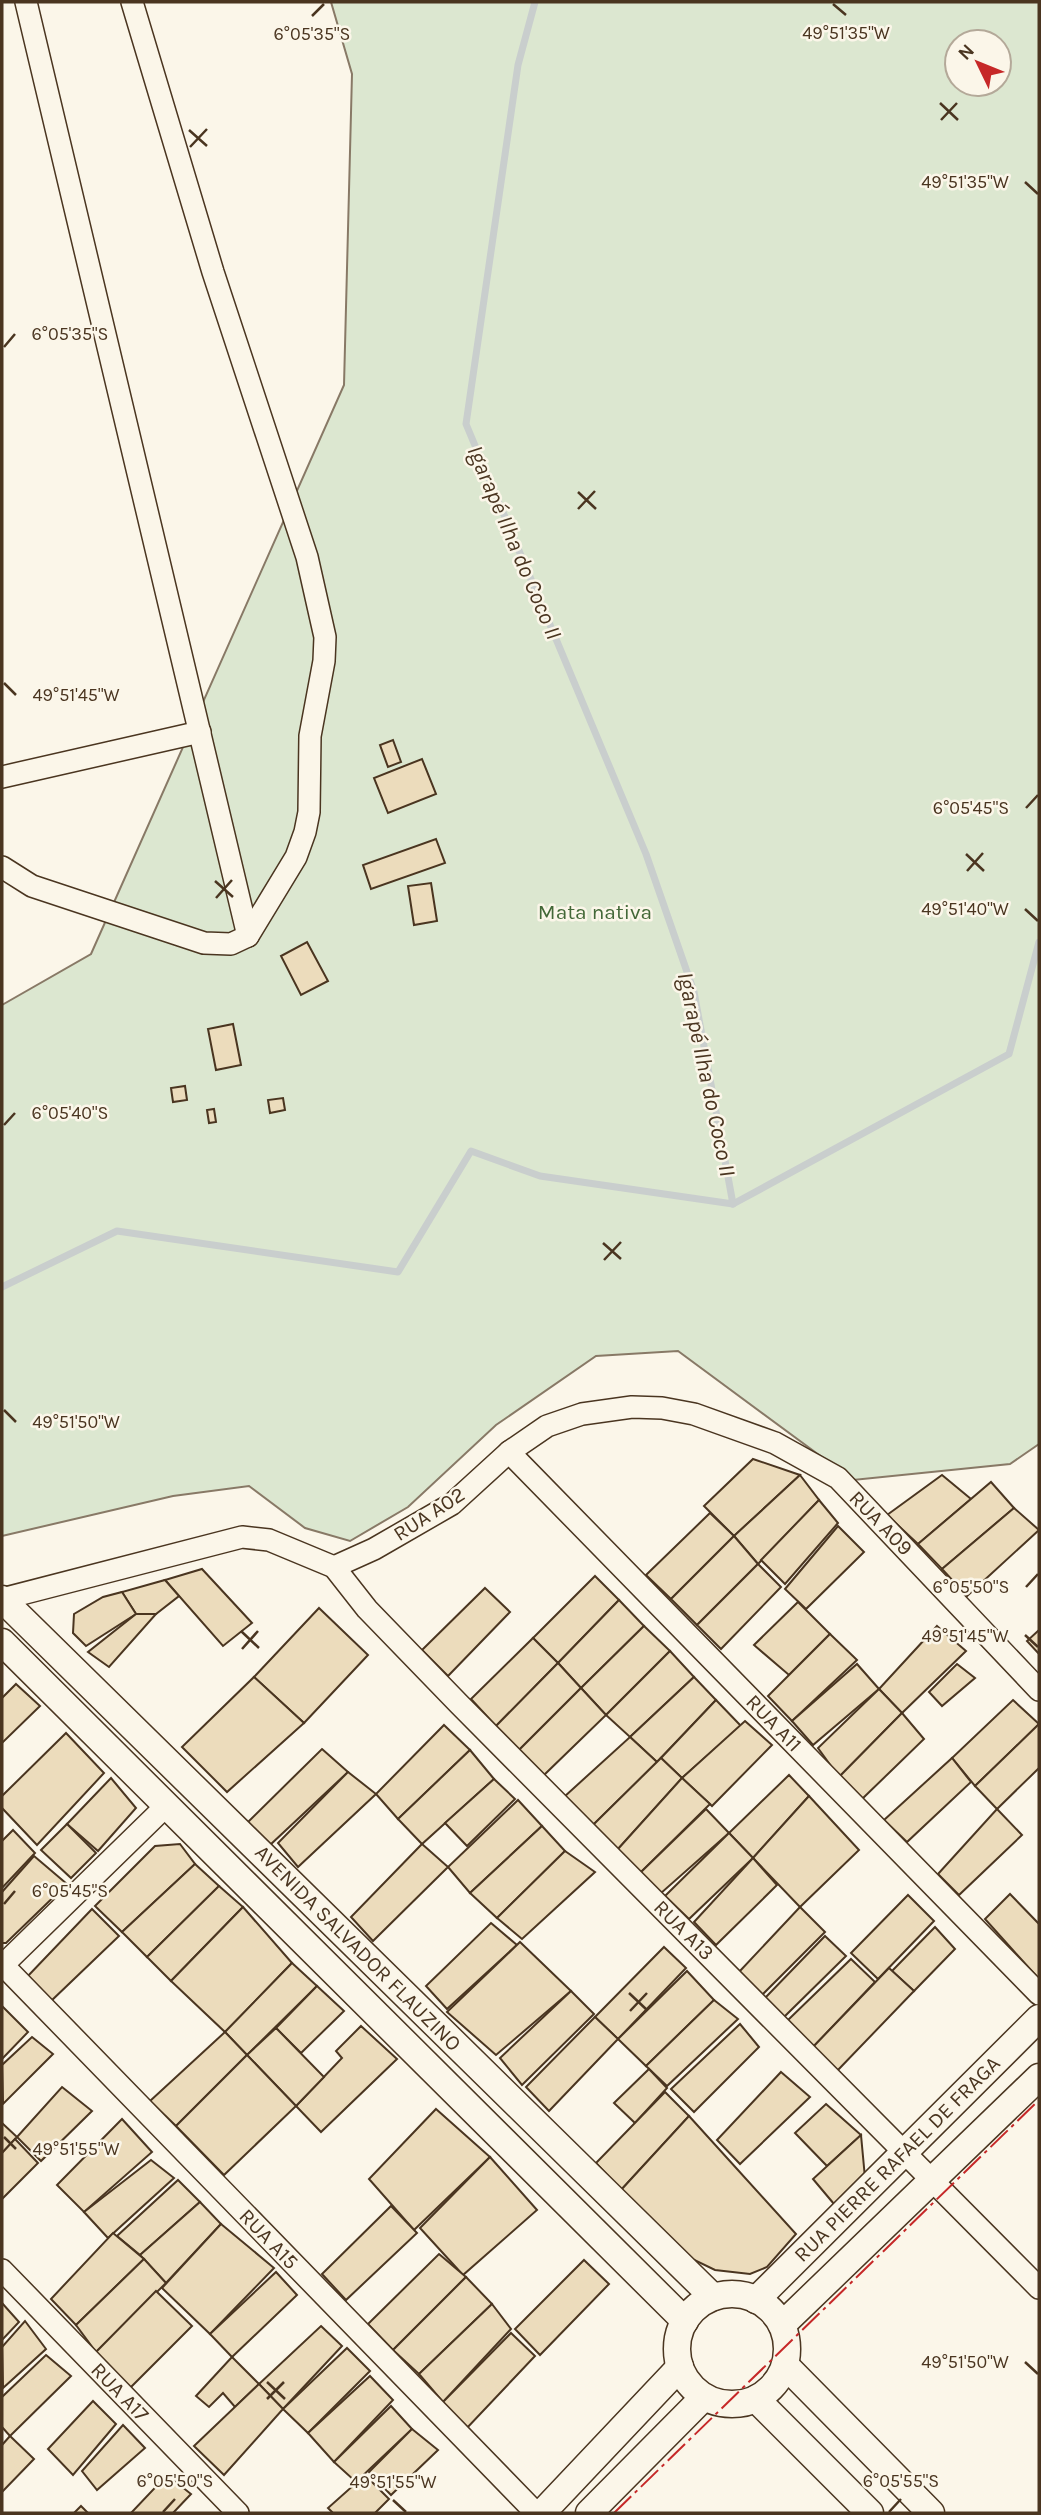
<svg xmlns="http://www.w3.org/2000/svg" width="1041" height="2515" font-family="Karla,sans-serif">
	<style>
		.green { fill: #dce7d0; stroke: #887966; stroke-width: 2; fill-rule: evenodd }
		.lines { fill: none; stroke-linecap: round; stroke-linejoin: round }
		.stream { stroke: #c9cecd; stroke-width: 7 }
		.building { fill: #ecdcbc; stroke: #4a3520; stroke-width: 2 }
		.minor-casing { stroke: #4a3520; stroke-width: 24 }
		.tertiary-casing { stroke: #4a3520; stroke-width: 29 }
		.minor { stroke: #fbf6e9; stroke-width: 21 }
		.tertiary { stroke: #fbf6e9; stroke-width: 26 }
		.power { stroke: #c62828; stroke-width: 2; stroke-dasharray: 24 5 3.5 5; stroke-linecap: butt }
		.ticks { fill: none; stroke: #4a3520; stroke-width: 2.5 }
		.labels { text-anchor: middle; stroke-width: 5; stroke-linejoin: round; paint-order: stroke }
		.park-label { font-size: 21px; fill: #436837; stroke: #fbf6e9 }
		.street-label { font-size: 21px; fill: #4a3520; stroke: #fbf6e9 }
		.water-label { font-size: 23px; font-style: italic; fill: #4a3520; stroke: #fbf6e9 }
		.ticks-label { font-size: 18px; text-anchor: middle; fill: #4a3520; stroke: #fbf6e9; stroke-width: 5; stroke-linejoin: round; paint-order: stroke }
	</style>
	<rect width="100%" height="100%" fill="#fbf6e9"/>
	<path class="green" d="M331 2H1039V1444L1010 1464 853 1480 678 1351 596 1356 496 1425 408 1507 350 1541 305 1528 249 1486 173 1496 2 1536V1005L91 954 344 385 352 74ZM957 42H999V84H957Z"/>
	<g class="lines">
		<g class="stream">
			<polyline points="733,1204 1009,1054 1039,942"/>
			<polyline points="2,1287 117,1231 398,1272 471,1151 540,1176 733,1204 694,992 646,854 466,424 518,65 535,2"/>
		</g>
	</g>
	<g class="building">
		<polygon points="393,740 401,762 388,767 380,745"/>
		<polygon points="422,759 436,794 388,813 374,778"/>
		<polygon points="436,839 445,863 371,889 363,865"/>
		<polygon points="431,883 437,921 414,925 408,886"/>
		<polygon points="307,942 328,981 301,995 281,956"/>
		<polygon points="233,1024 241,1065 216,1070 208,1029"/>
		<polygon points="185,1086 187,1100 173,1102 171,1088"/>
		<polygon points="283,1098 285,1110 270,1113 268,1100"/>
		<polygon points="214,1109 216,1122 209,1123 207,1110"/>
		<polygon points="753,1459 800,1475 734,1536 704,1506"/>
		<polygon points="800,1475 819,1500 758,1564 734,1536"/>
		<polygon points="942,1475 971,1499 918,1544 887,1515"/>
		<polygon points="991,1482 1014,1508 942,1569 918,1544"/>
		<polygon points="819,1500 838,1523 785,1584 761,1560"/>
		<polygon points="1014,1508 1039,1530 967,1596 942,1569"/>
		<polygon points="710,1513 734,1536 671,1599 646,1575"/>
		<polygon points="838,1526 864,1552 806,1609 785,1589"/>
		<polygon points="734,1536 758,1564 697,1625 671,1599"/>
		<polygon points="758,1564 781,1587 721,1649 697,1625"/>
		<polygon points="202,1569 252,1623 223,1646 165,1580"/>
		<polygon points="595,1576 619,1600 558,1663 533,1638"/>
		<polygon points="165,1580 179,1596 156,1614 136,1614 122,1592"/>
		<polygon points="485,1588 510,1612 448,1676 422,1650"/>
		<polygon points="122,1592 136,1614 86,1646 73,1633 74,1614 103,1597"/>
		<polygon points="619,1600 644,1626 581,1688 558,1663"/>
		<polygon points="798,1602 830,1634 789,1675 754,1645"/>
		<polygon points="319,1608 368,1655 304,1723 254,1677"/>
		<polygon points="136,1614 156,1614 109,1667 88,1652"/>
		<polygon points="644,1626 670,1651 606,1715 581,1688"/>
		<polygon points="937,1626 966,1651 902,1713 879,1689"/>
		<polygon points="1039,1630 1039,1654 1027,1641"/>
		<polygon points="830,1634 857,1660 792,1721 768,1696"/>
		<polygon points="533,1638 558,1663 496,1726 471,1699"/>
		<polygon points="670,1651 694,1677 630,1737 606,1715"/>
		<polygon points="558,1663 581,1688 519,1750 496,1726"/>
		<polygon points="857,1664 879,1689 813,1745 792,1721"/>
		<polygon points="957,1664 975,1678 942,1706 929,1692"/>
		<polygon points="254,1677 304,1723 227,1792 182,1747"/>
		<polygon points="694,1677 716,1700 657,1762 630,1737"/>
		<polygon points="16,1684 40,1706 2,1743 2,1698"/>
		<polygon points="581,1688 606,1715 544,1775 519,1750"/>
		<polygon points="879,1689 902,1713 839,1777 818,1748"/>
		<polygon points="716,1700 741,1726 682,1778 661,1758"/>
		<polygon points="1013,1700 1039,1724 975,1786 952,1758"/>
		<polygon points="902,1713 924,1739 860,1801 839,1777"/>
		<polygon points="745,1721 772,1745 712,1806 682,1778"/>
		<polygon points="1039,1724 1039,1768 997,1809 975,1786"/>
		<polygon points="444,1725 470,1750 398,1819 376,1794"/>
		<polygon points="66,1733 104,1773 37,1845 2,1808 2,1796"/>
		<polygon points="630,1737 657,1762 593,1825 564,1797"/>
		<polygon points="322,1749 348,1772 270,1845 248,1822"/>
		<polygon points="470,1750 494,1779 422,1844 398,1819"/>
		<polygon points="661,1758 682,1778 618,1849 593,1825"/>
		<polygon points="952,1758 971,1782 907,1842 884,1820"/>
		<polygon points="348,1772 376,1794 298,1867 278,1843"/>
		<polygon points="789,1775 809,1796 753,1858 729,1833"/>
		<polygon points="111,1778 136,1808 98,1851 67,1824"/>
		<polygon points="682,1778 710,1804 639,1874 618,1849"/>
		<polygon points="494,1779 515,1799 467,1846 445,1823"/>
		<polygon points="809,1796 859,1850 800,1907 753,1858"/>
		<polygon points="518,1800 542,1826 470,1893 448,1867"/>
		<polygon points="706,1809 729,1833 660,1894 639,1874"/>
		<polygon points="997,1809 1022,1835 959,1895 938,1874"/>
		<polygon points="67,1824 96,1853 71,1878 41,1850"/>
		<polygon points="542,1826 565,1851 497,1918 470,1893"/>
		<polygon points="13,1830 35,1853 2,1888 2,1841"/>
		<polygon points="729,1833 753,1858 689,1919 665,1896"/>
		<polygon points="180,1844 195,1864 122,1932 95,1906 155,1846"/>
		<polygon points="422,1844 448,1867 373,1941 351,1917"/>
		<polygon points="565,1851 595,1872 522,1939 497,1918"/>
		<polygon points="34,1856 67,1884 6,1943 2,1943 2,1892"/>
		<polygon points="753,1858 777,1885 716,1945 694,1922"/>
		<polygon points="195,1864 219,1886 147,1957 122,1932"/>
		<polygon points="219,1886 243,1907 171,1981 147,1957"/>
		<polygon points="1010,1894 1039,1924 1039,1979 985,1919"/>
		<polygon points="908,1895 934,1921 878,1979 851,1953"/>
		<polygon points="243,1907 292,1963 225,2032 171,1981"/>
		<polygon points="800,1907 825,1932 762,1995 739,1972"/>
		<polygon points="92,1909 119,1936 50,2002 26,1978"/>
		<polygon points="491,1923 517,1945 447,2009 426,1986"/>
		<polygon points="935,1927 955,1949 914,1991 892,1971"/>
		<polygon points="825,1936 846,1956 784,2017 765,1998"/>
		<polygon points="520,1942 571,1991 496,2055 447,2012"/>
		<polygon points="664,1947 686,1968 618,2039 595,2017"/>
		<polygon points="851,1959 875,1982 813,2047 788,2020"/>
		<polygon points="292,1963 317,1986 247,2055 225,2032"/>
		<polygon points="889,1968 914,1991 837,2071 813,2047"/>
		<polygon points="687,1971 714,2000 646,2066 618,2039"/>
		<polygon points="317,1986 344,2011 301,2053 276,2028"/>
		<polygon points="571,1991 594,2014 522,2085 500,2058"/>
		<polygon points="714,2000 738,2019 667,2086 646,2066"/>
		<polygon points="2,2006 28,2032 2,2059"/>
		<polygon points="595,2017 618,2039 549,2111 526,2087"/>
		<polygon points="740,2024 759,2047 694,2112 671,2089"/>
		<polygon points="361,2026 397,2059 321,2132 296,2106 342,2058 336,2051"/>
		<polygon points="276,2028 324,2077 296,2106 247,2055"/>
		<polygon points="225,2032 247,2055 176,2126 150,2101"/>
		<polygon points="32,2037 53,2054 3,2104 2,2065"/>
		<polygon points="247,2055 296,2106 224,2175 176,2126"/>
		<polygon points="649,2069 667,2088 635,2123 614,2103"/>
		<polygon points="781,2072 810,2097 740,2164 717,2140"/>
		<polygon points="62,2087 92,2111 41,2161 17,2137"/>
		<polygon points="665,2092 689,2116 621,2190 596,2163"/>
		<polygon points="826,2104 861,2135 827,2166 795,2133"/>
		<polygon points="436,2109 490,2157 414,2230 369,2179"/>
		<polygon points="689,2116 796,2234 767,2267 750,2274 715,2270 686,2256 621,2190"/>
		<polygon points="122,2119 152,2152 84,2212 57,2185"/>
		<polygon points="2,2123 17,2137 2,2153"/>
		<polygon points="861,2135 865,2178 834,2204 813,2179"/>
		<polygon points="15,2139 38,2163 2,2199 2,2153"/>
		<polygon points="490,2157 537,2210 463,2275 420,2228"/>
		<polygon points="151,2160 174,2178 108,2238 84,2212"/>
		<polygon points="178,2180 200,2202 140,2255 117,2236"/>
		<polygon points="200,2202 221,2224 166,2283 140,2255"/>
		<polygon points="391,2206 417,2233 346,2300 322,2274"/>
		<polygon points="221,2224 274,2268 210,2334 162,2288"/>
		<polygon points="113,2233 144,2259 76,2325 51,2299"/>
		<polygon points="439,2254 466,2277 393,2350 368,2324"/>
		<polygon points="144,2259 166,2283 96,2352 76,2325"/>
		<polygon points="584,2260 609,2284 540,2355 515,2329"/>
		<polygon points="276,2272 297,2295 232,2357 210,2334"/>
		<polygon points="466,2277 492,2304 419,2374 393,2350"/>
		<polygon points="156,2291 192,2326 130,2388 96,2352"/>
		<polygon points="2,2303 19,2322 2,2340"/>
		<polygon points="492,2304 511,2329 443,2402 419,2374"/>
		<polygon points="25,2321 46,2349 3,2388 2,2347"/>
		<polygon points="321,2326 342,2346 283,2409 259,2384"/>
		<polygon points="511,2333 535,2356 466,2429 443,2402"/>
		<polygon points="347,2348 370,2371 308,2433 283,2409"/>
		<polygon points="46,2355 71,2376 10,2436 2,2427 2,2397"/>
		<polygon points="232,2357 259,2384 235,2407 223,2393 209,2407 196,2396"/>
		<polygon points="370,2376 393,2400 334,2462 308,2433"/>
		<polygon points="259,2384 283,2409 224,2475 194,2446"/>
		<polygon points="93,2401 116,2424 73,2475 48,2449"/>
		<polygon points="391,2406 412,2429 356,2482 334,2462"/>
		<polygon points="123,2425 145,2448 97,2490 82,2471"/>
		<polygon points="412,2429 438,2450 391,2495 369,2472"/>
		<polygon points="10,2436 34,2459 2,2492 2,2445"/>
		<polygon points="167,2475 191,2494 173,2513 131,2513"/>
		<polygon points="365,2475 389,2499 375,2513 333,2513 328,2508"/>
		<polygon points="81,2506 88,2513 74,2513"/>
	</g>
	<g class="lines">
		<defs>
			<g id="minor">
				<polyline points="132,2 213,272 307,557 325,637 324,661 310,736 309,812 305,832 296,857 248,936"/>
				<polyline points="2,777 200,732"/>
				<polyline points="2,867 32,886 204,943 231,944 248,936 26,2"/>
				<polyline points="509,1452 1039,1994"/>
				<polyline points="334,1567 374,1549 452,1504 509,1452 547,1426 582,1414 632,1407 662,1408 694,1414 775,1443 838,1478 1039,1690"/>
				<polyline points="2,1599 242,1537 269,1540 334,1567 367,1609 459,1704 1039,2288"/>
				<polyline points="2,1964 536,2513"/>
				<polyline points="2,1966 167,1805"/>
				<polyline points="2,2270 238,2513"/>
			</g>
			<g id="tertiary">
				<polyline points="2,1599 713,2297"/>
				<polyline points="2,1642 685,2321"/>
				<circle cx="732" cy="2349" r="55"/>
				<polyline points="756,2300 1039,2018"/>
				<polyline points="782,2325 1039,2077"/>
				<polyline points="785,2365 931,2513"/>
				<polyline points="756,2399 870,2513"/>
				<polyline points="542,2513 680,2367"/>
				<polyline points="589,2513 704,2397"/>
			</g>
		</defs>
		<use href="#minor" class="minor-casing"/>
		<use href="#tertiary" class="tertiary-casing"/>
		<use href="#minor" class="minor"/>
		<use href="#tertiary" class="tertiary"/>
		<polyline class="power" points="614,2513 1039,2100"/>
	</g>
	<path class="ticks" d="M833 4 846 15M312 16 324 4M940 103 958 120M941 120 957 103M189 130 207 146M190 147 207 129M1025 182 1038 194M4 347 15 334M578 492 596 509M578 509 595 491M4 683 16 695M1026 808 1038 795M966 854 984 871M967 871 983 853M215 881 233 897M216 898 232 880M1025 909 1038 921M4 1125 15 1113M603 1243 621 1259M604 1260 621 1242M4 1410 16 1422M1026 1587 1038 1574M241 1631 259 1648M1025 1635 1038 1647M242 1649 258 1631M4 1904 15 1891M629 1993 647 2010M630 2011 647 1993M4 2137 16 2149M1025 2362 1038 2374M267 2382 285 2399M267 2399 284 2382M393 2500 406 2512M163 2512 175 2499M889 2512 901 2499"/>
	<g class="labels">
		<g class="park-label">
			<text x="595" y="919">Mata nativa</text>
		</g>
		<g class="street-label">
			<text transform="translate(429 1514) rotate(-33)" y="7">RUA A02</text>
			<text transform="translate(881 1523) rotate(46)" y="7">RUA A09</text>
			<text transform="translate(774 1723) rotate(46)" y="7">RUA A11</text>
			<text transform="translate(684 1930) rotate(45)" y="7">RUA A13</text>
			<text transform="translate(358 1948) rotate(45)" y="7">AVENIDA SALVADOR FLAUZINO</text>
			<text transform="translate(897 2159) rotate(-45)" y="7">RUA PIERRE RAFAEL DE FRAGA</text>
			<text transform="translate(269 2239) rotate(46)" y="7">RUA A15</text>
			<text transform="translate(120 2392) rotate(46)" y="7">RUA A17</text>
		</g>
		<g class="water-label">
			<text transform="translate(515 542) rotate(67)" y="8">Igarapé Ilha do Coco II</text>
			<text transform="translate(707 1074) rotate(78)" y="8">Igarapé Ilha do Coco II</text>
		</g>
	</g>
	<g class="ticks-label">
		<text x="846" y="39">49°51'35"W</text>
		<text x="312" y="40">6°05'35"S</text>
		<text x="965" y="188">49°51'35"W</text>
		<text x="70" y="340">6°05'35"S</text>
		<text x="76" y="701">49°51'45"W</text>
		<text x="971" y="814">6°05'45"S</text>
		<text x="965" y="915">49°51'40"W</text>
		<text x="70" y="1119">6°05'40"S</text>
		<text x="76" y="1428">49°51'50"W</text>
		<text x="971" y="1593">6°05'50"S</text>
		<text x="965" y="1642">49°51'45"W</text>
		<text x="70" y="1897">6°05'45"S</text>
		<text x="76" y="2155">49°51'55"W</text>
		<text x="965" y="2368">49°51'50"W</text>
		<text x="175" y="2487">6°05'50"S</text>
		<text x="901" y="2487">6°05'55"S</text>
		<text x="393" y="2488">49°51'55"W</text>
	</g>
	<rect width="1041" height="2515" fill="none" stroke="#4a3520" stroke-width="7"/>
	<g transform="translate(978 63) rotate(313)"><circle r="33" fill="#fbf6e9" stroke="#b4a999" stroke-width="2"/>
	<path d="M0-5L12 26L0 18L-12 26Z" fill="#c62828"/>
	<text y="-10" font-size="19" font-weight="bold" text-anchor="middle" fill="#4a3520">N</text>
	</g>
</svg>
